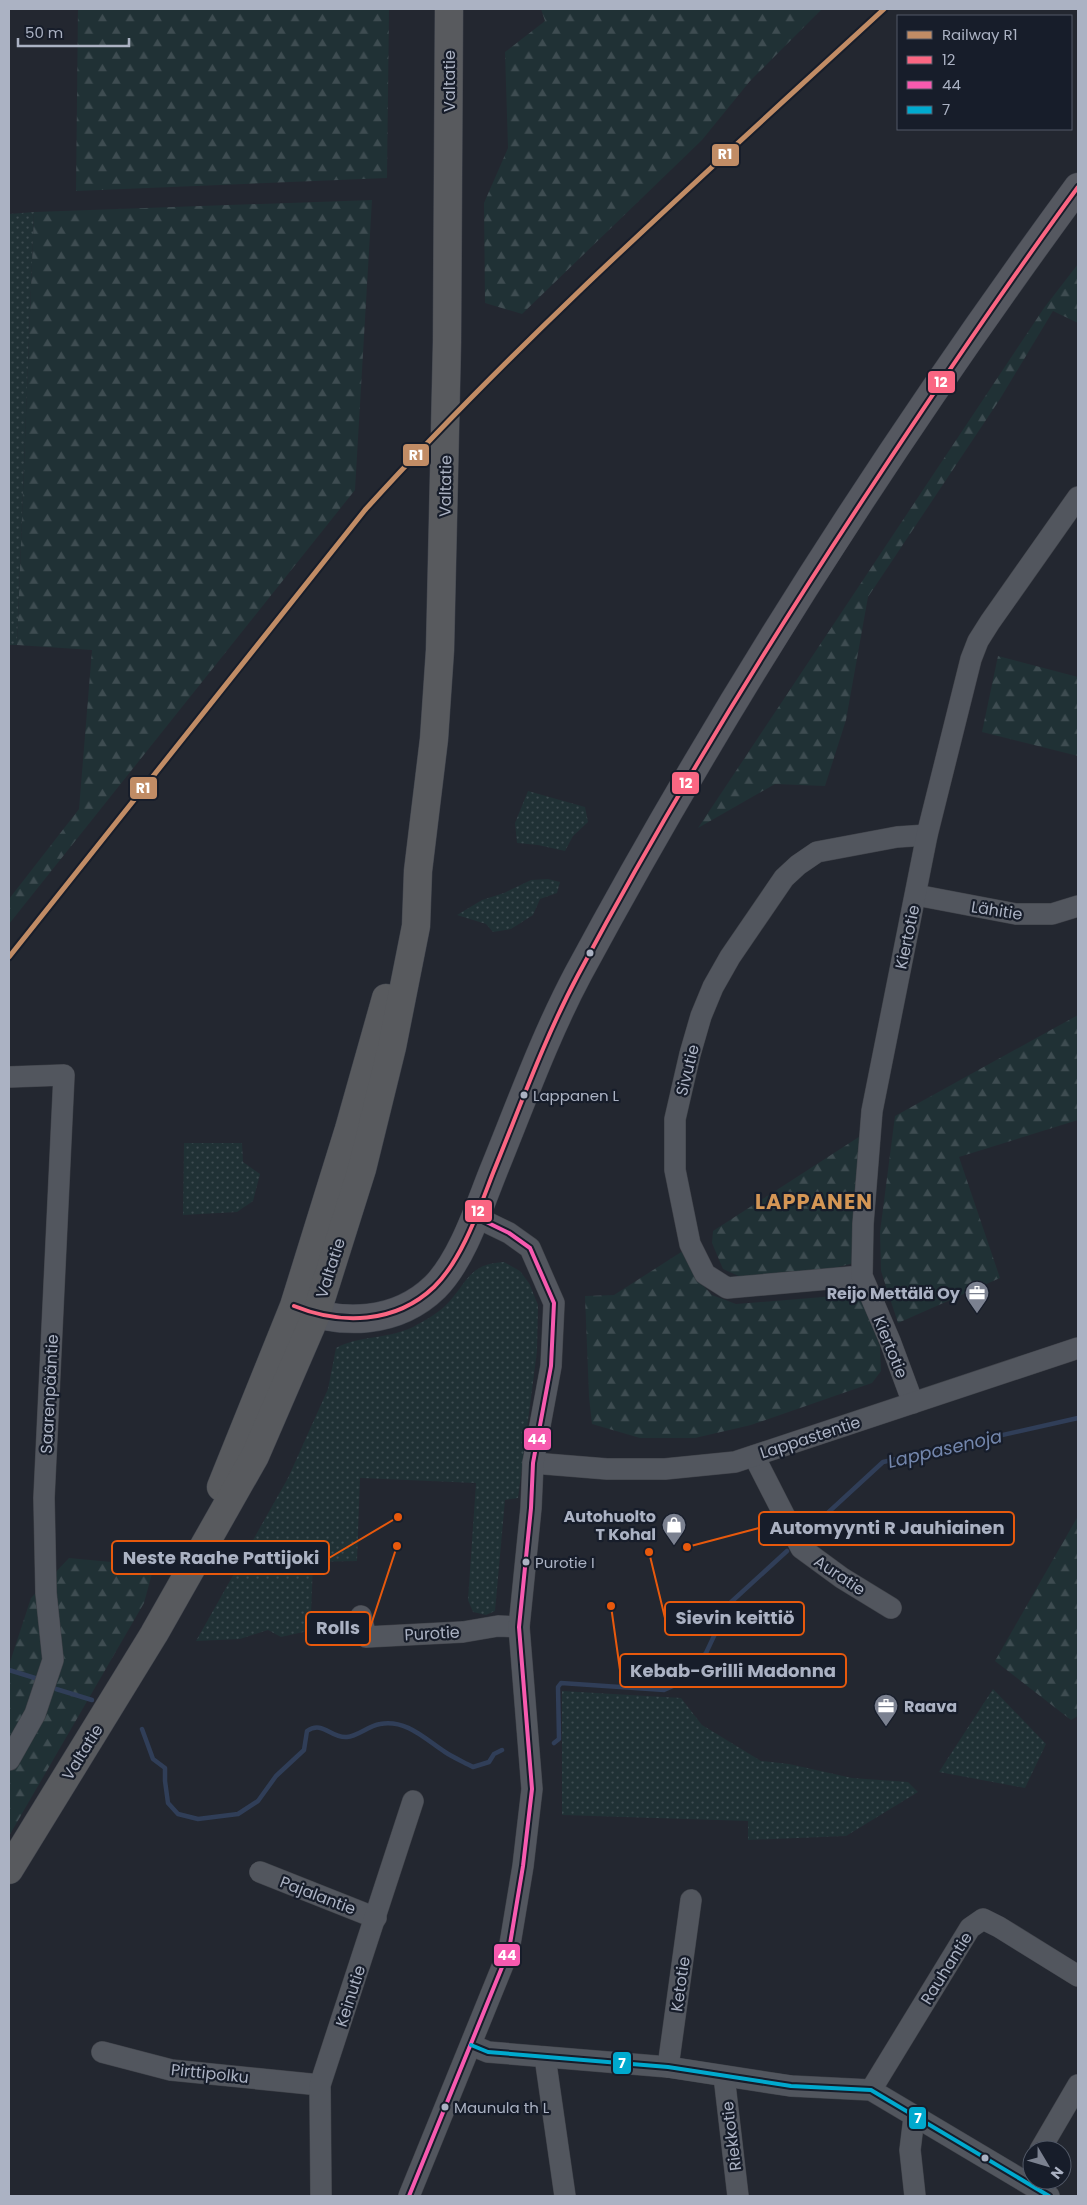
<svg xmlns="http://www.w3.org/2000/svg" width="1087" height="2205" font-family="Poppins,sans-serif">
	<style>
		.grass { fill: url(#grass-dots) }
		.forest { fill: url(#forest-firs) }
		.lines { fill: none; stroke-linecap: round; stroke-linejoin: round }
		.stream { stroke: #303e58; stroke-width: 4.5 }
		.minor-casing { stroke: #3f4249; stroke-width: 22 }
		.major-casing { stroke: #40444d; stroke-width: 29 }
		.highway-casing { stroke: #3f434c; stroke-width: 29 }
		.minor { stroke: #52565e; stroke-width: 21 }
		.major { stroke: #555860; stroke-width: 28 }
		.highway { stroke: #585a5e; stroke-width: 28 }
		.bus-1-casing { stroke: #171d2a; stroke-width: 8 }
		.bus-2-casing { stroke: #171d2a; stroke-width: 8 }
		.bus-3-casing { stroke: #171d2a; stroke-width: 8 }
		.bus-1 { stroke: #fa6682; stroke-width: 4 }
		.bus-2 { stroke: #f75aaf; stroke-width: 4 }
		.bus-3 { stroke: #00a9ce; stroke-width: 4 }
		.rail-1-casing { stroke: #171d2a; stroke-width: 9 }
		.rail-1 { stroke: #c18c65; stroke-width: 5 }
		.bus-dot { fill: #abb2c3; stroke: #171d2a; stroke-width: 2 }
		.labels { text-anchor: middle; stroke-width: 4.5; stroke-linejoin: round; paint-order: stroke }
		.bus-label { font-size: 15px; fill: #abb2c3; stroke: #171d2a; text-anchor: start }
		.street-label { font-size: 16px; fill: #abb2c3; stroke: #171d2a }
		.poi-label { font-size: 16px; font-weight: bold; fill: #abb2c3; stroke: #171d2a; text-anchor: end }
		.water-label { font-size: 18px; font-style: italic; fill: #7386ac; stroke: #171d2a }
		.district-label { font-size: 21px; font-weight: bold; letter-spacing: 1px; fill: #d49655; stroke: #171d2a }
		.leader { fill: none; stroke: #e8590c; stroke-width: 2 }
		.callout-dot { fill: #e8590c; stroke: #171d2a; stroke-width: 2 }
		.callout { fill: #171d2a; stroke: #e8590c; stroke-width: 2 }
		.callout-label { font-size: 18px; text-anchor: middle; font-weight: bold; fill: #abb2c3 }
		.line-badge { stroke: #171d2a; stroke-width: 2 }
		.badge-label { font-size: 14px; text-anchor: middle; font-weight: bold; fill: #fff }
	</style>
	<defs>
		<pattern id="grass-dots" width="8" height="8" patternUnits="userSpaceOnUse" patternTransform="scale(1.25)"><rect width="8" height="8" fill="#203135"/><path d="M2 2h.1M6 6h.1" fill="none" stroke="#3e4c51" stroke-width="1.8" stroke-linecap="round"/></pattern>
		<pattern id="forest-firs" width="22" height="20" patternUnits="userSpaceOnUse" patternTransform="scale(1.25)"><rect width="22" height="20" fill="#203135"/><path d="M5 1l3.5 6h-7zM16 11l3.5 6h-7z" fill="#3e4c51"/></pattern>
	</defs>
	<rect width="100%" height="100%" fill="#232730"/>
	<g class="grass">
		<polygon points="34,212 17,645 9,645 9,214"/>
		<polygon points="528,791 585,807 588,822 573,836 565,851 538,845 517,843 515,823"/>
		<polygon points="548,879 560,882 557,893 540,899 533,915 511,929 493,932 486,924 457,915 482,900 504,893 531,880"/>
		<polygon points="184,1143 242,1143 243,1162 260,1174 253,1201 237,1212 183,1215"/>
		<path d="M504 1262 520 1271 529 1283 538 1305 537 1351 518 1498 505 1500 495 1611 486 1615 473 1612 468 1600 476 1483 360 1478 357 1561 313 1562 311 1614 345 1615 347 1623 343 1630 317 1629 281 1637 268 1630 240 1639 196 1641 288 1478 328 1389 336 1348C356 1336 389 1339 413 1327 424 1321 440 1312 448 1303 469 1280 469 1264 504 1262Z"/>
		<polygon points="993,1689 1046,1744 1025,1788 939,1772"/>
		<polygon points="562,1691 681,1698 702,1725 761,1761 789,1764 852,1778 908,1782 918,1792 846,1836 748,1840 748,1821 562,1815"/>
	</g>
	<g class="forest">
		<polygon points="78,9 389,9 387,178 76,191"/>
		<polygon points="541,9 822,9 750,81 702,140 522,314 485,303 484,203 508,148 505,52 545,21"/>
		<polygon points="372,200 355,490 9,924 9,899 79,809 92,650 17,645 34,212"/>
		<polygon points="1078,264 1078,323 1053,311 1000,399 868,597 846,720 825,786 775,784 698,828 1044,308"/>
		<polygon points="998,656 1078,677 1078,756 982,732"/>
		<polygon points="1078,1015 1078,1120 959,1157 1000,1278 898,1323 881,1271 880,1232 895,1116"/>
		<polygon points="865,1133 854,1263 822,1271 743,1278 723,1269 712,1243 713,1231"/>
		<polygon points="689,1247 696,1278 712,1295 736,1304 823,1297 848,1293 863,1302 880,1346 881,1371 872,1383 751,1425 695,1438 640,1438 592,1424 589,1397 585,1296 614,1295"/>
		<polygon points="1078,1516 1078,1716 1071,1720 995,1661"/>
		<polygon points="69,1558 154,1566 144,1603 9,1836 9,1665 31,1598"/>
	</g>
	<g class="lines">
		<g class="stream">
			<polyline points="807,1532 883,1462 1078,1418"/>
			<polyline points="9,1670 35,1678"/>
			<polyline points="56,1689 92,1700"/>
			<path d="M142 1729 153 1759 165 1768V1781L168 1803 178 1814 198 1819 238 1814 258 1801 276 1776 304 1750 307 1731C323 1720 331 1739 347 1737 358 1736 368 1726 380 1724 406 1719 425 1739 445 1752 454 1758 464 1762 473 1767L489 1762 494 1754 502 1750"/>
			<polyline points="554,1743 559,1739 558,1687 561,1683 664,1690 682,1682 706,1653 729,1604 787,1551"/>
		</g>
		<defs>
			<g id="minor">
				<polyline points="916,895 1016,914 1052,914 1078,906"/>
				<polyline points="9,1077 64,1075 44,1498 46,1593 53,1660 35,1714 9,1760"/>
				<polyline points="862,1276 727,1288 705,1274 690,1244 675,1170 675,1119 690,1054 701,1016 713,987 730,957 784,878 798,865 817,852 897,837 927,835"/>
				<polyline points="913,1403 890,1341 862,1276 863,1224 872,1111 927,835 971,659 978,641 990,622 1078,497"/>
				<polyline points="754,1456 801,1548 842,1578 891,1608"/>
				<polyline points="533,1463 607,1469 665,1469 735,1462 1078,1348"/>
				<polyline points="361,1616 366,1637 463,1632 498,1626 519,1627"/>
				<polyline points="260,1872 376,1918"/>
				<polyline points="471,2045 488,2052 668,2067 791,2086 871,2090 1049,2196"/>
				<polyline points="102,2052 171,2070 320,2085"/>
				<polyline points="545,2057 565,2196"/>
				<polyline points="668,2067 691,1900"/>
				<polyline points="724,2076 738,2196"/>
				<polyline points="871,2090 970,1928 983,1919 999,1927 1078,1976"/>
				<polyline points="914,2117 910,2150 915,2196"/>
				<polyline points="1040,2150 1078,2085"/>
				<polyline points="321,2195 320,2085 413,1801"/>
				<polyline points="409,2196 509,1950 523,1866 532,1789 519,1627 531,1508 533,1463 551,1366 554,1303 530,1248 509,1233 476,1217"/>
			</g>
			<path id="major" d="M295 1307C342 1326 397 1324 435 1287 462 1260 479 1207 493 1172 520 1106 544 1038 578 974 725 701 894 438 1078 187"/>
			<g id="highway">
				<polyline points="221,1487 294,1306 349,1129 386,998"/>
				<polyline points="9,1870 154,1634 255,1456 316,1315 362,1169 392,1047 416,926 418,871 434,739 440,650 447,342 449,9"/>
			</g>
		</defs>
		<use href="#minor" class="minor-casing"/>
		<use href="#major" class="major-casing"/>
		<use href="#highway" class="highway-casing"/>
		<use href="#minor" class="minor"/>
		<use href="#major" class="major"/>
		<use href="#highway" class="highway"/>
		<defs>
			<path id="bus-1" d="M294 1306C341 1325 395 1324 434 1287 462 1260 479 1209 493 1173 520 1107 544 1039 578 975 668 806 768 643 874 483 940 383 1007 284 1078 187"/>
			<polyline id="bus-2" points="409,2196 509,1950 523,1866 532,1789 519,1627 531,1508 533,1463 551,1366 554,1303 530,1248 509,1233 476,1217"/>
			<polyline id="bus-3" points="471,2045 488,2052 668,2067 791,2086 871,2090 1049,2196"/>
		</defs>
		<use href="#bus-1" class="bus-1-casing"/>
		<use href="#bus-2" class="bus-2-casing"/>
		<use href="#bus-3" class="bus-3-casing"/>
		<use href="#bus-1" class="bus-1"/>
		<use href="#bus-2" class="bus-2"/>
		<use href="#bus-3" class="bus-3"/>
		<defs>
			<path id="rail-1" d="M9 957 365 510C526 332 707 172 884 9"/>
		</defs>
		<use href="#rail-1" class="rail-1-casing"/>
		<use href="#rail-1" class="rail-1"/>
	</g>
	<defs>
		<symbol id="office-pin" viewBox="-11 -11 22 30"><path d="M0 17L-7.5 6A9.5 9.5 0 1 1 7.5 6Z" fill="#7b8190" stroke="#171d2a"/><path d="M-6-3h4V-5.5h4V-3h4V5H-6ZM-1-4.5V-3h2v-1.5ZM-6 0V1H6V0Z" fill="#fff"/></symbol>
		<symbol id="shop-pin" viewBox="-11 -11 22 30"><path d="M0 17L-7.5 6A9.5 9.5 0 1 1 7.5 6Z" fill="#7b8190" stroke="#171d2a"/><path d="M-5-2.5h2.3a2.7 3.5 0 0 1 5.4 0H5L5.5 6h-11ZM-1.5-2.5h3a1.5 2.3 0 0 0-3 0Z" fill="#fff"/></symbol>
	</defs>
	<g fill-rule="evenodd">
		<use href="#office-pin" x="963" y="1279" width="28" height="38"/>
		<use href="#shop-pin" x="660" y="1511" width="28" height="38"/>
		<use href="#office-pin" x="872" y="1692" width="28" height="38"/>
	</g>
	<g class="bus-dot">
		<circle cx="590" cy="953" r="4.5"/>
		<circle cx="524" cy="1095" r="4.5"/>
		<circle cx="526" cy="1562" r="4.5"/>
		<circle cx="445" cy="2107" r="4.5"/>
		<circle cx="985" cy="2158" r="4.5"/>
	</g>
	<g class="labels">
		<g class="bus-label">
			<text x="533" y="1101">Lappanen L</text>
			<text x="535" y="1568">Purotie I</text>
			<text x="454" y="2113">Maunula th L</text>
		</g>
		<g class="street-label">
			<text transform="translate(449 81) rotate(-90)" y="6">Valtatie</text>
			<text transform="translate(445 486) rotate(-89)" y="6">Valtatie</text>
			<text transform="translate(997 910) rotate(9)" y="6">Lähitie</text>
			<text transform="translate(907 937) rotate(-78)" y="6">Kiertotie</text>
			<text transform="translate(687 1070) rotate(-76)" y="6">Sivutie</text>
			<text transform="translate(330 1268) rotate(-72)" y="6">Valtatie</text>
			<text transform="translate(891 1347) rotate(68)" y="6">Kiertotie</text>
			<text transform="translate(49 1394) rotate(-87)" y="6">Saarenpääntie</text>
			<text transform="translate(810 1437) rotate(-18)" y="6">Lappastentie</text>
			<text transform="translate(840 1575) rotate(34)" y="6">Auratie</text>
			<text transform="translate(432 1633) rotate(-3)" y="6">Purotie</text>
			<text transform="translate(82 1752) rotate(-58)" y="6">Valtatie</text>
			<text transform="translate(318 1895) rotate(21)" y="6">Pajalantie</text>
			<text transform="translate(946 1968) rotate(-58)" y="6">Rauhantie</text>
			<text transform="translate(680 1984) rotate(-82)" y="6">Ketotie</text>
			<text transform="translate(350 1996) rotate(-72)" y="6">Keinutie</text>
			<text transform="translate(210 2073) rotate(6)" y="6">Pirttipolku</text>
			<text transform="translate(731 2136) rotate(-97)" y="6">Riekkotie</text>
		</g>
		<g class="poi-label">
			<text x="960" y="1299">Reijo Mettälä Oy</text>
			<text x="656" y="1522">Autohuolto<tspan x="656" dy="18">T Kohal</tspan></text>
			<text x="904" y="1712" text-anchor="start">Raava</text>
		</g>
		<g class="water-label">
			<text transform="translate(945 1449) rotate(-13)" y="6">Lappasenoja</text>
		</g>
		<g class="district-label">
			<text x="814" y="1209">LAPPANEN</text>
		</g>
	</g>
	<path class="leader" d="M687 1547L759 1528M398 1517L329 1558M649 1552L665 1618M397 1546L370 1628M611 1606L620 1670"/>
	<g class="callout-dot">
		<circle cx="687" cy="1547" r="5"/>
		<circle cx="398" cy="1517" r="5"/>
		<circle cx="649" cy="1552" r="5"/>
		<circle cx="397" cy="1546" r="5"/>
		<circle cx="611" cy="1606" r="5"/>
	</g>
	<g class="callout">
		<rect x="759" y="1512" width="255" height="33" rx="5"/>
		<rect x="112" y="1541" width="217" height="33" rx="5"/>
		<rect x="665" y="1602" width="139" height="33" rx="5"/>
		<rect x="306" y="1612" width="64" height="33" rx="5"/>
		<rect x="620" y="1654" width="226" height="33" rx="5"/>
	</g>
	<g class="callout-label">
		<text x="887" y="1534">Automyynti R Jauhiainen</text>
		<text x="221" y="1564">Neste Raahe Pattijoki</text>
		<text x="735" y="1624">Sievin keittiö</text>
		<text x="338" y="1634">Rolls</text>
		<text x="733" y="1677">Kebab-Grilli Madonna</text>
	</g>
	<g class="line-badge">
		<rect x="711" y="143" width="29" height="24" rx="5" fill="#c18c65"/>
		<rect x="927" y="370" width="29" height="24" rx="5" fill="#fa6682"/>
		<rect x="402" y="443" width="28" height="24" rx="5" fill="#c18c65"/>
		<rect x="671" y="771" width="29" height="24" rx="5" fill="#fa6682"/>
		<rect x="129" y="776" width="29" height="24" rx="5" fill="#c18c65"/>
		<rect x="464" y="1199" width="29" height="24" rx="5" fill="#fa6682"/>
		<rect x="523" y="1427" width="29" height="24" rx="5" fill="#f75aaf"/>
		<rect x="493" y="1943" width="28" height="24" rx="5" fill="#f75aaf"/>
		<rect x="612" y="2051" width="20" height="24" rx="5" fill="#00a9ce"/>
		<rect x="908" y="2106" width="19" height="24" rx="5" fill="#00a9ce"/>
	</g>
	<g class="badge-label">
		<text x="725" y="159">R1</text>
		<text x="941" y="387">12</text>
		<text x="416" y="460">R1</text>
		<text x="686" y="788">12</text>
		<text x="143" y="793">R1</text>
		<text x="478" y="1216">12</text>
		<text x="537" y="1444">44</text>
		<text x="507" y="1960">44</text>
		<text x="622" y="2068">7</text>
		<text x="918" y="2123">7</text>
	</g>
	<rect width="1087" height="2205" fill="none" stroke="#abb2c3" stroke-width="20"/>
	<rect x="897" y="15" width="175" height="115" fill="#171d2a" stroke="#525967"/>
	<rect x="907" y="31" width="25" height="8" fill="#c18c65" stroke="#525967"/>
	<text x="942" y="40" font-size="15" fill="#abb2c3">Railway R1</text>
	<rect x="907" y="56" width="25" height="8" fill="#fa6682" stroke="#525967"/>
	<text x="942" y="65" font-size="15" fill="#abb2c3">12</text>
	<rect x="907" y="81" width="25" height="8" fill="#f75aaf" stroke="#525967"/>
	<text x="942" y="90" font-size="15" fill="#abb2c3">44</text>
	<rect x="907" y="106" width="25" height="8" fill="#00a9ce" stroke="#525967"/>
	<text x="942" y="115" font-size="15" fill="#abb2c3">7</text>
	<g transform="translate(1047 2165) rotate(128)"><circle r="24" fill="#171d2a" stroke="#525967"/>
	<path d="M0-4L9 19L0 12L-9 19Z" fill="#7b8190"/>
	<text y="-8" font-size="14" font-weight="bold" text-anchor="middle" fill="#abb2c3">N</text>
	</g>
	<path d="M18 38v8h111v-8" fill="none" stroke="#abb2c3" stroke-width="2.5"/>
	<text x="25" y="38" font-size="15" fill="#abb2c3" stroke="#171d2a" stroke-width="4" paint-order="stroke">50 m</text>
</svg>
